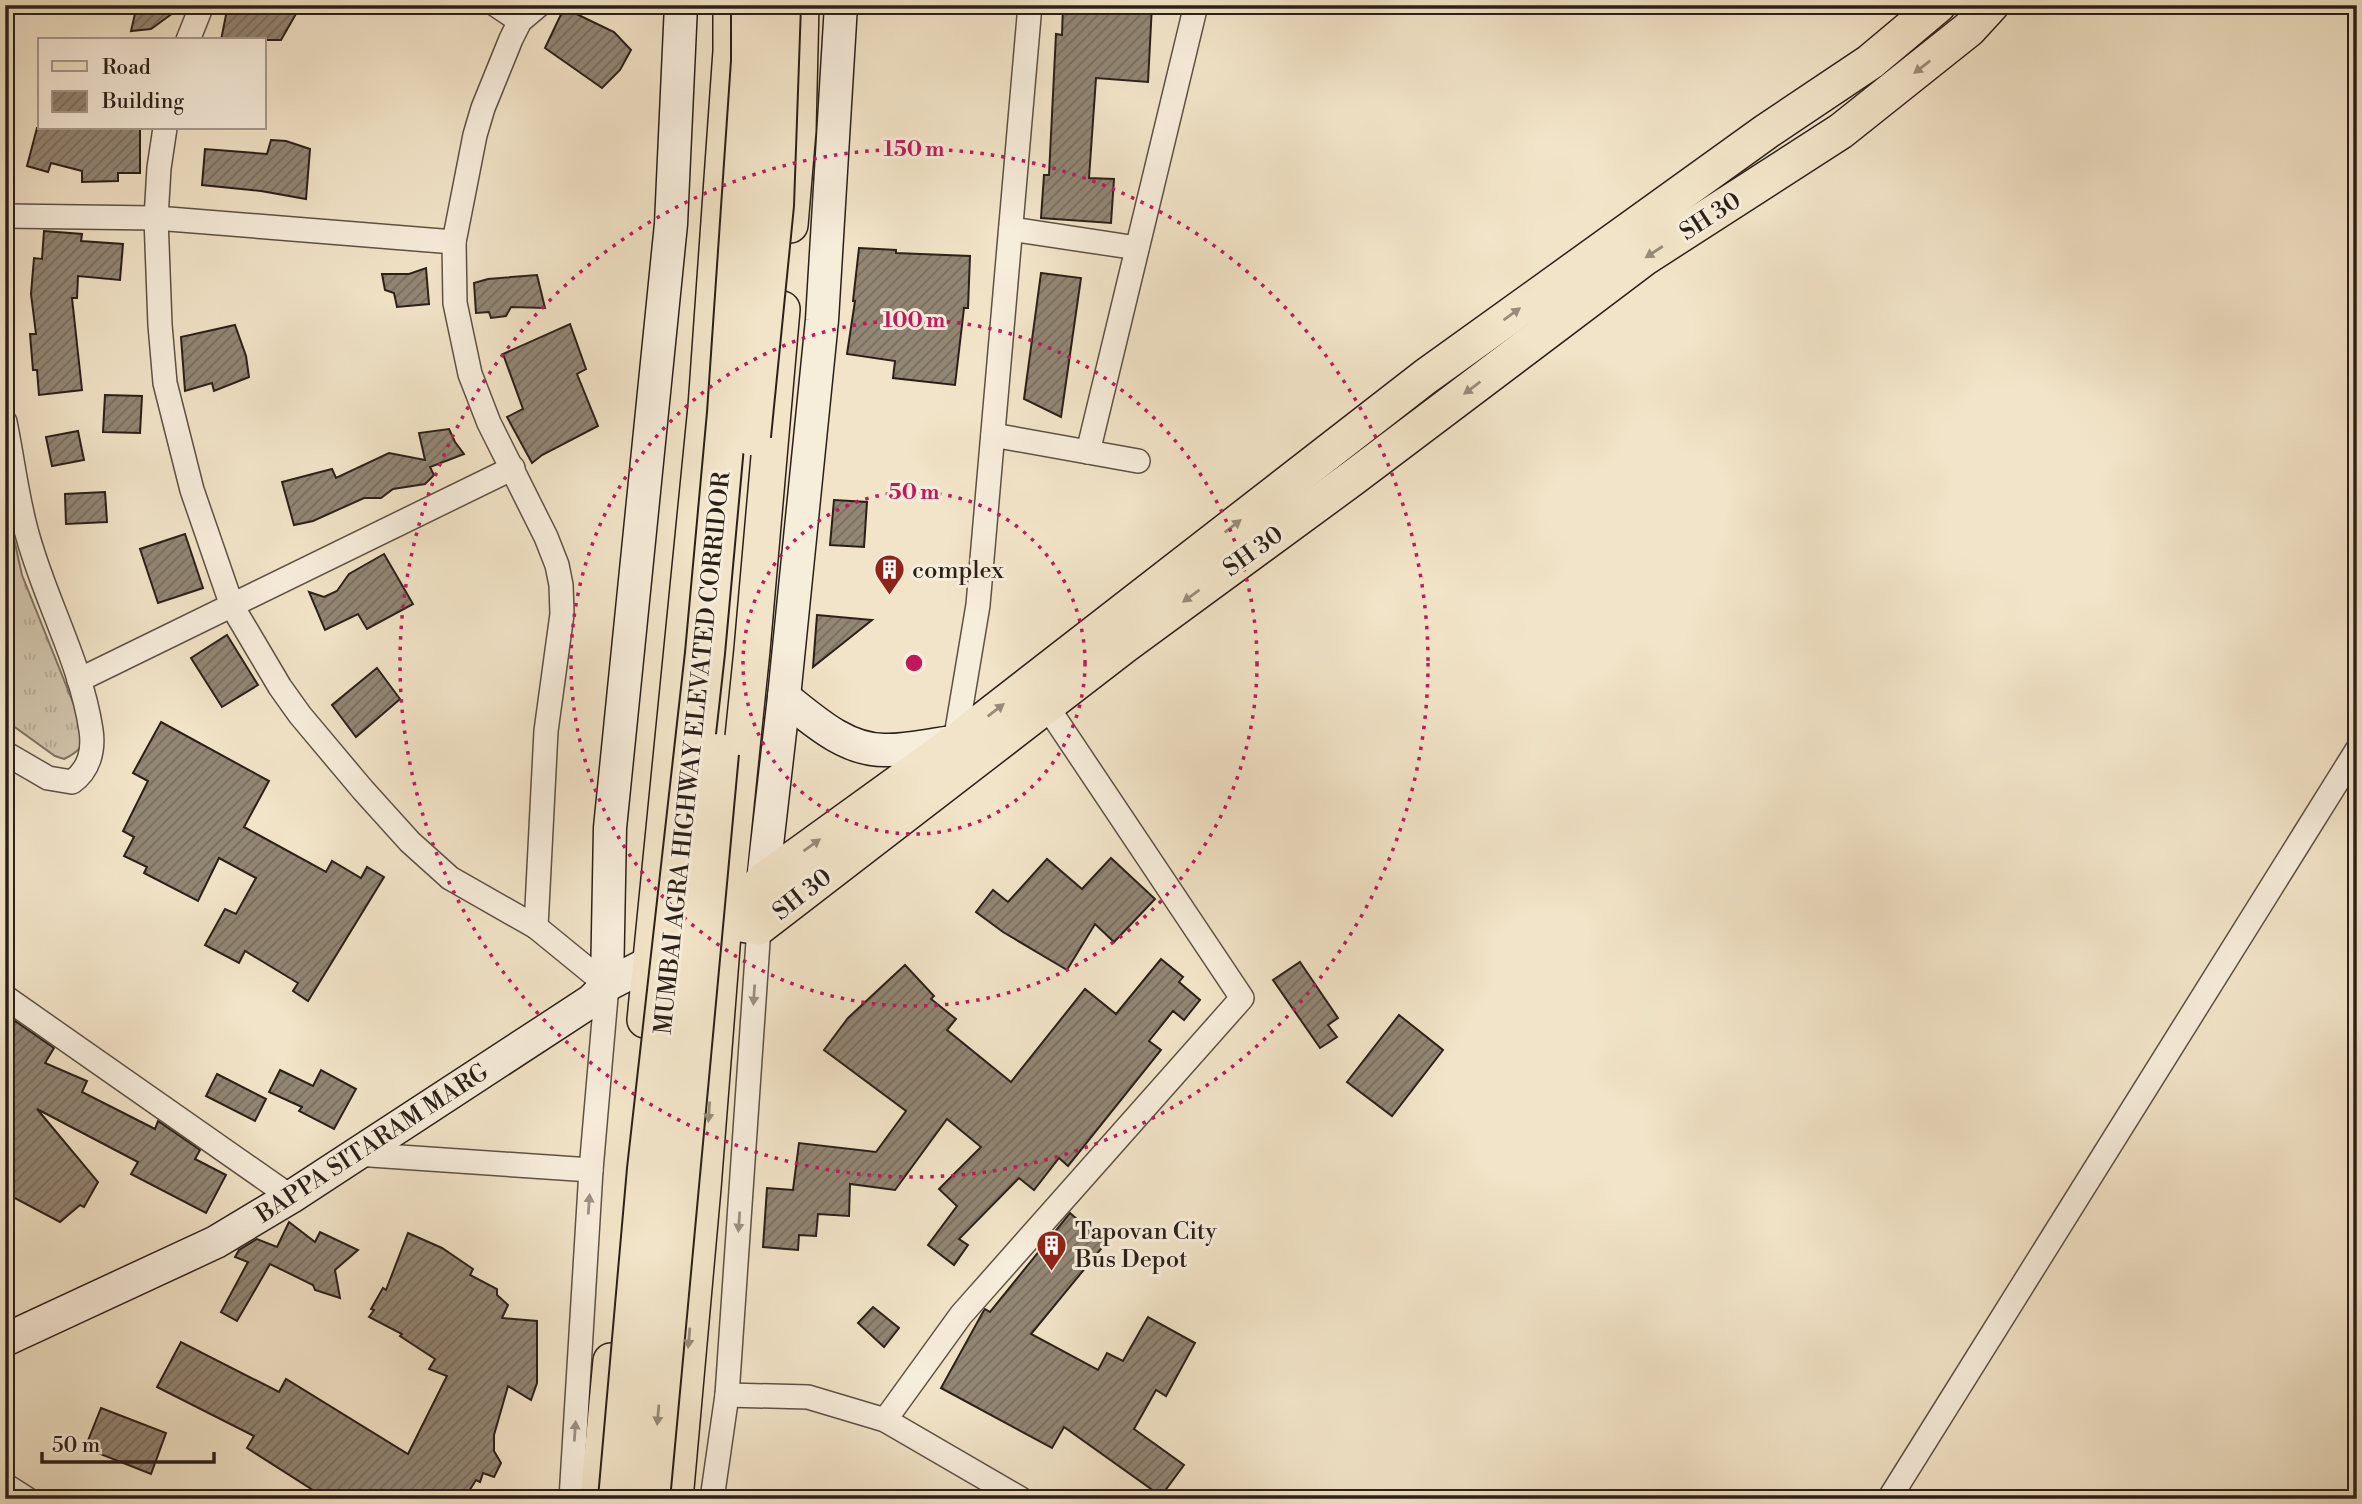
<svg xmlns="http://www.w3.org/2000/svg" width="2362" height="1504" font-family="'Libre Bodoni',serif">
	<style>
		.grass { fill: url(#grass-tufts); stroke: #7e7261; stroke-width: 2 }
		.building { fill: url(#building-hatch); stroke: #2b2018; stroke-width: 2 }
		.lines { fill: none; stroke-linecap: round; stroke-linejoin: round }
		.street-casing { stroke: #5d5144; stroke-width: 26 }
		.secondary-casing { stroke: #2b2018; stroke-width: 35 }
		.primary-casing { stroke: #2b2018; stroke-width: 38 }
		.street { stroke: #f7eddb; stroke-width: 23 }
		.secondary { stroke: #f7eddb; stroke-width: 32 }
		.primary { stroke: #f2e4c8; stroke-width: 35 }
		.highway-bridge-casing { stroke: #2b2018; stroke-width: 42; stroke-linecap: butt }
		.highway-bridge { stroke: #f2e4c8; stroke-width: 38 }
		.oneway { fill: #988c79 }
		.oneway2 { fill: #9b9183 }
		.ring { fill: none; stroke: #c2185b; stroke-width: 3.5; stroke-dasharray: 3.5 7 }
		.labels { text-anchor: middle; stroke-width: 6; stroke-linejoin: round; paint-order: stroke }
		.street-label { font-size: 24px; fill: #2b2018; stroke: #f7eddb }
		.poi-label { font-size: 24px; fill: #2b2018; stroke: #f7eddb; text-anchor: start }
		.centre { fill: #c2185b; stroke: #f7eddb; stroke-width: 3.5 }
		.ring-label { font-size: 21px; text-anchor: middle; font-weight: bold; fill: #c2185b; stroke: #f7eddb; stroke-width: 6; stroke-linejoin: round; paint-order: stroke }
	</style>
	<defs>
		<pattern id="grass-tufts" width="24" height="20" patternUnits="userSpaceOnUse" patternTransform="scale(1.75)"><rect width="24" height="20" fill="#d0c3aa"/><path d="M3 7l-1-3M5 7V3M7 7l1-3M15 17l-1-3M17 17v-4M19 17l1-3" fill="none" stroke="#b3a792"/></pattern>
		<pattern id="building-hatch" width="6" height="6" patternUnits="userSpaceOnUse" patternTransform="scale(1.75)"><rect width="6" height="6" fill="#928674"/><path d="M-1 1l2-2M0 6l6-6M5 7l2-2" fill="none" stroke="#776d5e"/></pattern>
	</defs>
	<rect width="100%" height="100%" fill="#f2e4c8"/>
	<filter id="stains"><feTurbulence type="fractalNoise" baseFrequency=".00286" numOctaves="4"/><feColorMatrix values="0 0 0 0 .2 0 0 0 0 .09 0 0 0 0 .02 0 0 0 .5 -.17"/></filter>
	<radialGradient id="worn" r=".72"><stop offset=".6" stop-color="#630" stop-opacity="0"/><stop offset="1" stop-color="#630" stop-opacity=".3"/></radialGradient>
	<path class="grass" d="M5 498 22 575 84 730C84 746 79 752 64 759L55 756 5 720Z"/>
	<g class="building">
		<polygon points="137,5 184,5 151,29 131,31"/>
		<polygon points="228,5 301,5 281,40 221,40"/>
		<polygon points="1063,5 1152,5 1148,82 1096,78 1089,178 1114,179 1111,223 1041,218 1044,175 1049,175 1056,34 1062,35"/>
		<polygon points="564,8 614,32 631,50 620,70 602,88 545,48"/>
		<polygon points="37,128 140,128 140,173 118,173 118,181 82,182 82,171 51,163 48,172 27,166"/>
		<polygon points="271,140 286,141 310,149 306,199 261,191 202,185 205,149 267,154"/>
		<polygon points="44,231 82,234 81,241 123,244 120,280 78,276 77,298 72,298 82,390 39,395 37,370 33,370 30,334 36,334 31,294 34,258 42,259"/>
		<polygon points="859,248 896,250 896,253 970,256 968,308 964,308 955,385 893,378 895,361 847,354 855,301 853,301"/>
		<polygon points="426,268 429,304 397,307 394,293 385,290 382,274 409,274"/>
		<polygon points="1041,273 1081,278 1061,417 1024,399"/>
		<polygon points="537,275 545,308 511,307 506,316 491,318 489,312 476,313 474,283 488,279"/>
		<polygon points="570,324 586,369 577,374 598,426 542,455 532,463 507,417 523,409 503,354"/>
		<polygon points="235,325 246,356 249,377 214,391 212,383 185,391 181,337"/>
		<polygon points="105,395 142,396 140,433 103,432"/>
		<polygon points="449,429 455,442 464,454 430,467 434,475 425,484 393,489 381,498 364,498 313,521 294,525 282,482 332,469 336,478 389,453 425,460 419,433"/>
		<polygon points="78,431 84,460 52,466 46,437"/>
		<polygon points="105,492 107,522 66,524 65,494"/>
		<polygon points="834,500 867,502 864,547 830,545"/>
		<polygon points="185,534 203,588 158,603 140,549"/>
		<polygon points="384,554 413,604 367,629 358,614 325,630 309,592 324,597 337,591 349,574"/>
		<polygon points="817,615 872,620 813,667"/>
		<polygon points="227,635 258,685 222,707 191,658"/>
		<polygon points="377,668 400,699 356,737 332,705"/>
		<polygon points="161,722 269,781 244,827 326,872 332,861 361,878 367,867 384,877 308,1001 293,991 298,983 245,951 239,963 205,945 225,909 236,914 256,878 219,858 198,901 144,873 147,867 124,856 134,837 123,831 148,781 133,773"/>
		<polygon points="1111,858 1155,899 1114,942 1095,924 1067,970 1003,932 976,912 993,890 1008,902 1047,859 1082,889"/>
		<polygon points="1161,959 1183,977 1179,982 1200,1000 1184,1020 1173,1011 1149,1041 1161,1050 1068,1166 1059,1158 1034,1190 1019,1178 959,1239 968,1245 954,1265 928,1245 957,1206 939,1189 981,1147 947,1119 895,1190 850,1184 849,1216 818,1214 816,1236 799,1235 798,1250 763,1247 767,1188 793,1190 799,1143 876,1152 906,1111 824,1050 848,1018 905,965 934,996 931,999 956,1019 947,1030 1011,1082 1085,989 1116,1014"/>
		<polygon points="1300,962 1338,1018 1328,1025 1337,1037 1320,1048 1273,980"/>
		<polygon points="1399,1015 1443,1050 1392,1116 1347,1082"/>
		<polygon points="15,1021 54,1048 45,1063 87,1081 82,1092 155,1129 158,1121 200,1150 195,1159 226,1175 206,1213 131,1174 138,1162 37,1109 98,1182 84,1207 80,1205 60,1222 5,1193 5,1038"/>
		<polygon points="280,1070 313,1086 321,1070 356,1089 334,1129 299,1111 302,1107 269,1092"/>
		<polygon points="217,1074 266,1099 255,1121 206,1096"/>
		<polygon points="1070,1213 1105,1244 1031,1334 1098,1370 1107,1353 1123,1361 1148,1317 1195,1343 1166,1396 1156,1390 1134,1429 1184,1465 1161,1496 1064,1427 1052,1448 941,1388 983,1312 985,1309 990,1312"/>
		<polygon points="289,1222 315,1242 320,1232 358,1250 335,1270 340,1298 315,1290 313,1285 270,1264 237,1321 221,1312 248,1262 235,1257 239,1250 257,1239 277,1247"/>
		<polygon points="408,1233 442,1248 473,1269 470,1275 497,1289 497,1295 508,1305 502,1318 537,1321 537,1383 531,1400 508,1386 494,1435 494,1451 501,1463 494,1477 483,1473 480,1482 476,1480 464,1499 327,1499 247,1448 254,1436 157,1387 181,1342 279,1392 286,1379 408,1454 447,1376 429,1369 435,1359 400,1336 402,1334 369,1317 374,1310 371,1309 383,1288 386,1290"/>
		<polygon points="873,1307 899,1328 884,1347 858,1323"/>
		<polygon points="101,1408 166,1433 151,1474 85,1448"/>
	</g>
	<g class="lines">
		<defs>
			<g id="street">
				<polyline points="496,5 520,21"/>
				<polyline points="188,40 202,5"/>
				<polyline points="165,128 159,168 156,218 160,325 165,383 192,490 232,606 280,687 300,715 363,790 410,842 450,878 536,927 607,985 591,1170 571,1499"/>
				<polyline points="5,216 156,218 454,242 475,135 483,108 511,39 520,21 539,5"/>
				<polyline points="1011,229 1137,248"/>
				<polyline points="454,242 455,303 470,374 489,423 546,537 557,565 561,585 562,614 546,731 536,927"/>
				<path d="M5 422C13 460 17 500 28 537 46 602 81 663 91 730 94 750 89 770 72 782L48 778 5 753"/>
				<polyline points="993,435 1138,461"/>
				<polyline points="1088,452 1196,5"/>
				<polyline points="79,680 513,468"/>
				<polyline points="955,742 978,605 1030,5"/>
				<polyline points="5,997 291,1197"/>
				<polyline points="356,1154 591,1170"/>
				<polyline points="727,1395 808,1397 885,1420 1021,1499"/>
				<polyline points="885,1420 961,1315 1242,998 1046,705"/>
				<polyline points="5,1485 27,1499"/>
				<polyline points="712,1499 727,1395 759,927"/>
				<polyline points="1889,1499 2357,750"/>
			</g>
			<g id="secondary">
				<path d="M784 697C813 720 845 750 884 750 907 751 932 744 955 742L962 745"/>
				<polyline points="761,897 784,697 822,320 841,5"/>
				<polyline points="607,985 610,828 671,224 681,5"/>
				<polyline points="5,1340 216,1242 291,1197 591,1001 607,985 670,952"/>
			</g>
			<g id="primary">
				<polyline points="790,225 798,130 801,5"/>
				<polyline points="724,921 759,927 1125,645 1354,477 1644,258 1841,131 1969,29 1991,5"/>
				<polyline points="724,921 764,880 955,742 1425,377 1767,131 1870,62 1938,5"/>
				<polyline points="645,1020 706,407 731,51 731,5"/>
				<polyline points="598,1499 611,1361"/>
				<polyline points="675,1499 703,1188 724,921 752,650 782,309"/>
			</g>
		</defs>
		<use href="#street" class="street-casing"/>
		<use href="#secondary" class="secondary-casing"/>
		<use href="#primary" class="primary-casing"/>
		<use href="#street" class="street"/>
		<use href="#secondary" class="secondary"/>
		<use href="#primary" class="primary"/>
		<defs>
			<g id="highway-bridge">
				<polyline points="751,436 774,205 781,5"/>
				<polyline points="618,1499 647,1169 705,653 727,413 751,61 751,5"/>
				<polyline points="650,1499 719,753"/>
			</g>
		</defs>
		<use href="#highway-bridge" class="highway-bridge-casing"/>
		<use href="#highway-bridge" class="highway-bridge"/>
	</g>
	<defs><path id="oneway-solid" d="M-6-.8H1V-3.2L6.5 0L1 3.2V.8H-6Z" transform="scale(1.75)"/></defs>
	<g class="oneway">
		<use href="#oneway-solid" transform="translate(1922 67) rotate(142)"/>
		<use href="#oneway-solid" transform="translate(1654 252) rotate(147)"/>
		<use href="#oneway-solid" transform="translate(1512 314) rotate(-36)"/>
		<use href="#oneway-solid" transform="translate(1472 388) rotate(143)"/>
		<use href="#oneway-solid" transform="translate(1233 526) rotate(-38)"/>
		<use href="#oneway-solid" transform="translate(1191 596) rotate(144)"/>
		<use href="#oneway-solid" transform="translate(996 710) rotate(-38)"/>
		<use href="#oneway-solid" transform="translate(812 845) rotate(-36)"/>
		<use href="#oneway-solid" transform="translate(709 1112) rotate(94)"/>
		<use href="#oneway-solid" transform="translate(689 1338) rotate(95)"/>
		<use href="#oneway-solid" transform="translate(658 1415) rotate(95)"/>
	</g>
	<g class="oneway2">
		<use href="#oneway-solid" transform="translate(754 995) rotate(94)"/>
		<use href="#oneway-solid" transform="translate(589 1204) rotate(-86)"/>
		<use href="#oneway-solid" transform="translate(739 1222) rotate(94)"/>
		<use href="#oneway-solid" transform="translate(575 1431) rotate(-86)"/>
	</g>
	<g class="ring">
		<circle cx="914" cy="663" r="171"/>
		<circle cx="914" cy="663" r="343"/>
		<circle cx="914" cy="663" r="514"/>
	</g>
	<defs>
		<symbol id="building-pin" viewBox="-11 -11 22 30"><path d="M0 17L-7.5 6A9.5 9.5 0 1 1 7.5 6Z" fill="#8f2418" stroke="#f7eddb"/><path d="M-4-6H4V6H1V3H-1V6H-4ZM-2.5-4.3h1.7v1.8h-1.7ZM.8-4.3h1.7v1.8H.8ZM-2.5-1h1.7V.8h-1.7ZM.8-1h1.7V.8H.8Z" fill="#fff"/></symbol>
	</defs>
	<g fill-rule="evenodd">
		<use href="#building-pin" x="872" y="552" width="35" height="47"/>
		<use href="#building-pin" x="1034" y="1228" width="35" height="47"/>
	</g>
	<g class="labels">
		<g class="street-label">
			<text transform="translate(1710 216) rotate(-33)" y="8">SH 30</text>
			<text transform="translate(1253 551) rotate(-36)" y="8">SH 30</text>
			<text transform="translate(692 753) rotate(-84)" y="8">MUMBAI AGRA HIGHWAY ELEVATED CORRIDOR</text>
			<text transform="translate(802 894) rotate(-38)" y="8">SH 30</text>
			<text transform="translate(372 1143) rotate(-33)" y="8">BAPPA SITARAM MARG</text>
		</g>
		<g class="poi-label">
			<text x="912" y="578">complex</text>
			<text x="1075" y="1239">Tapovan City<tspan x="1075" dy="28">Bus Depot</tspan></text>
		</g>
	</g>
	<circle cx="914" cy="663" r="10" class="centre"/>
	<g class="ring-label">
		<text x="914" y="156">150 m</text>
		<text x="914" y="327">100 m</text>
		<text x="914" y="499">50 m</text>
	</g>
	<rect width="2362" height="1504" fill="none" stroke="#f2e4c8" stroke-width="28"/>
	<rect x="7" y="7" width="2348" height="1490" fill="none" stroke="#2b2018" stroke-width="3.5"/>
	<rect x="14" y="14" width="2334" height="1476" fill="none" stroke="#2b2018" stroke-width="2"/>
	<rect x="38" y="38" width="228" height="91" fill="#f7eddb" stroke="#a59b8d" stroke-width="2"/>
	<rect x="52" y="61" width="35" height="10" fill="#f2e4c8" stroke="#a59b8d" stroke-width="2"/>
	<text x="102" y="74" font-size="21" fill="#2b2018">Road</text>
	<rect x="52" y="91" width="35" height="21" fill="url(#building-hatch)" stroke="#a59b8d" stroke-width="2"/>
	<text x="102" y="108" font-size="21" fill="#2b2018">Building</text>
	<path d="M42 1452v10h172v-10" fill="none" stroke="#2b2018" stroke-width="3.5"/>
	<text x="52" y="1452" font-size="21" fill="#2b2018" stroke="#f7eddb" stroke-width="5" paint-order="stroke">50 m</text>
	<rect width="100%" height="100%" filter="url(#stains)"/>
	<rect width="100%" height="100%" fill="url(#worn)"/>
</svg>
